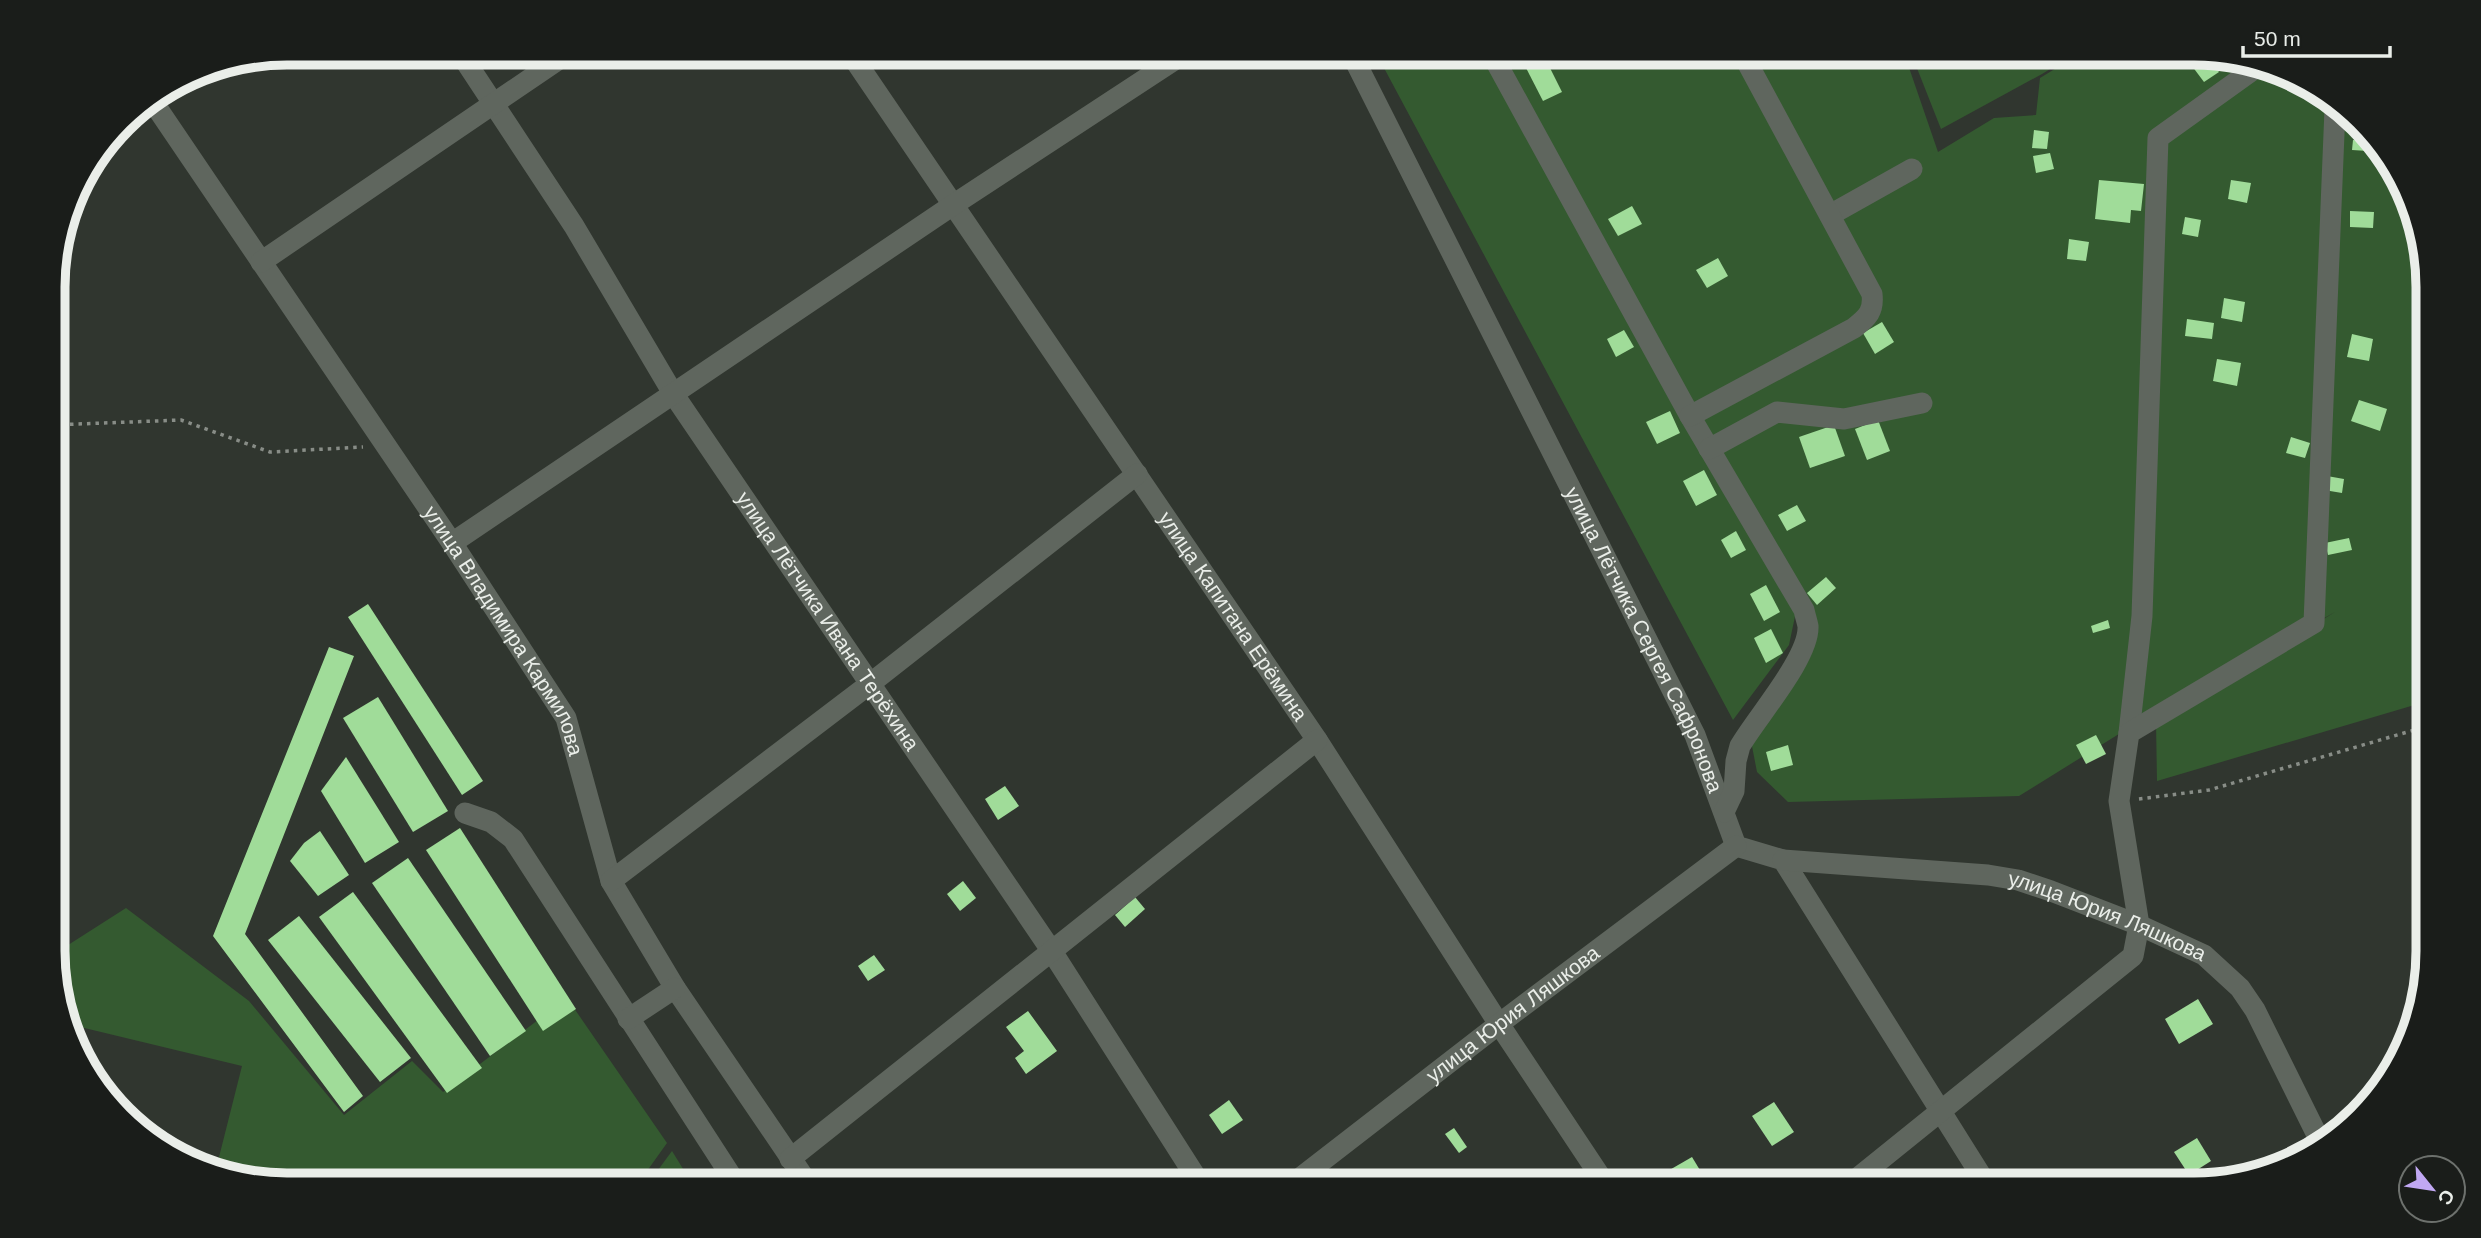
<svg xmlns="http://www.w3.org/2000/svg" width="2481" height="1238" font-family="Arial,sans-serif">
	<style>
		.green { fill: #345a30 }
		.building { fill: #a0dc99 }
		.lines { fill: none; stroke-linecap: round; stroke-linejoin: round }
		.path { stroke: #888d87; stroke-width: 3.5; stroke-dasharray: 3.5 5; stroke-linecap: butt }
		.minor { stroke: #5f665e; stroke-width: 21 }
		.labels { text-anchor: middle; stroke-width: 7; stroke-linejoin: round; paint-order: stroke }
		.street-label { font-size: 21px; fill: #eaeee9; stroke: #1a1d1a }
		.rim { fill: none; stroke: #eaeee9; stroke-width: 9 }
	</style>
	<rect width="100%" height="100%" fill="#30362f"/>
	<g class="green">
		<polygon points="1376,53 1904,53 1938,152 1994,118 2036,115 2040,78 2081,53 2195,53 2298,76 2389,156 2427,256 2428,701 2157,781 2156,723 2335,612 2127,729 2019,796 1788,802 1757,772 1751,741 1806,638 1798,602 1789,645 1733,720"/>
		<polygon points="1911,53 2076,53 2042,74 1941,129"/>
		<polygon points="126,908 249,1001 344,1115 412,1061 443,1092 567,998 667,1143 637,1185 286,1185 216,1169 242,1066 72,1025 55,982 54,954"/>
		<polygon points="672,1151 693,1185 647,1185"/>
	</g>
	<g class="building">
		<polygon points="1543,54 1562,92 1543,101 1524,64"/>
		<polygon points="2200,54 2207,55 2219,72 2204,82 2189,62"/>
		<polygon points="2034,130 2049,132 2047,149 2032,148"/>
		<polygon points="2353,140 2371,141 2384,152 2352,150"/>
		<polygon points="2050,153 2054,169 2036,173 2033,156"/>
		<polygon points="2099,180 2144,184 2141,211 2131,210 2130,223 2095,219"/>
		<polygon points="2231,180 2251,183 2247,203 2228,199"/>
		<polygon points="1632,206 1642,224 1618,236 1608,219"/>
		<polygon points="2350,211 2374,212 2373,228 2350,227"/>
		<polygon points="2185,217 2201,220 2198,237 2182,234"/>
		<polygon points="2069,239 2089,242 2086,261 2067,259"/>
		<polygon points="1718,258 1728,276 1707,288 1696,270"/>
		<polygon points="2224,298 2245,302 2242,322 2221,318"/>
		<polygon points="2187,319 2214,323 2212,339 2185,336"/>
		<polygon points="1882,322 1894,342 1875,354 1863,333"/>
		<polygon points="1624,330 1634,347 1616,357 1607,339"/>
		<polygon points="2352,334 2373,339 2369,361 2347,357"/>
		<polygon points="2217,359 2241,363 2237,386 2213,381"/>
		<polygon points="2359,400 2387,409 2380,431 2351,421"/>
		<polygon points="1670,411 1680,433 1657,444 1646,422"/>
		<polygon points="1878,420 1890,451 1867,460 1855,429"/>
		<polygon points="1834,425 1845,456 1810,468 1799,437"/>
		<polygon points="2291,437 2310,443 2305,458 2286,453"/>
		<polygon points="1704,470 1717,495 1696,506 1683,481"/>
		<polygon points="2327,476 2344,479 2342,493 2324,490"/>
		<polygon points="1797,505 1806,521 1787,531 1778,515"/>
		<polygon points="1736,531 1746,550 1731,558 1721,540"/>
		<polygon points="2349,538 2352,550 2328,555 2325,543"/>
		<polygon points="1826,577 1836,588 1817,605 1807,593"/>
		<polygon points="1766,585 1780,612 1764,621 1750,594"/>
		<polygon points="368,604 483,781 462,795 348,617"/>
		<polygon points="2108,620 2110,628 2093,633 2091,626"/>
		<polygon points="1771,629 1783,653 1766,663 1754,638"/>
		<polygon points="329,647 354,656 245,934 363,1096 344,1112 213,936"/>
		<polygon points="378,697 448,811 413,832 343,718"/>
		<polygon points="2096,735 2106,754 2086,764 2076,745"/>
		<polygon points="1788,745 1793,765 1771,771 1766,752"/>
		<polygon points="346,757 399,842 365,863 321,791"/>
		<polygon points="1005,786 1019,806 998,820 985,799"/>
		<polygon points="460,828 576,1009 543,1031 426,850"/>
		<polygon points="320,831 349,875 318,896 290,861 304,843"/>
		<polygon points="408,858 526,1031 490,1056 372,883"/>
		<polygon points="963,881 976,898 960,911 947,894"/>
		<polygon points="353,892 482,1068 447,1093 319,917"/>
		<polygon points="1135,897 1145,909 1125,927 1115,915"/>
		<polygon points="299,916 411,1058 380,1082 268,940"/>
		<polygon points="874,955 885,970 868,981 858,966"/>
		<polygon points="2198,999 2213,1024 2179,1044 2165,1019"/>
		<polygon points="1028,1011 1057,1051 1026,1074 1015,1058 1024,1051 1006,1027"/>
		<polygon points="1229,1100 1243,1120 1222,1134 1209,1115"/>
		<polygon points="1774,1102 1794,1132 1772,1146 1752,1116"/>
		<polygon points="1454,1128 1467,1147 1459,1153 1445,1134"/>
		<polygon points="2197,1138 2211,1161 2189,1175 2174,1152"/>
		<polygon points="1692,1157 1709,1185 1648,1185 1647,1183"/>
		<polygon points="1501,1170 1511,1185 1483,1185 1481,1183"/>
	</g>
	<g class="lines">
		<g class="path">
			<polyline points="53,425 181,420 270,452 363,447"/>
			<polyline points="2139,799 2209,790 2428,726"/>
		</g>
		<g class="minor">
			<path id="s1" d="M460 53 574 226 674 395 1051 950 1201 1185"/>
			<path id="s2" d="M850 53 1317 740 1499 1024 1606 1185"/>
			<path id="s3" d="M1351 53 1695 735 1736 846 1783 860 1987 1185"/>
			<path d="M1491 53 1690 416 1804 610C1805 615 1807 621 1808 626 1810 657 1756 718 1740 746L1736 761 1734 791 1724 812"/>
			<path id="s4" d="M151 99 452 543 566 718 611 881 675 988 809 1185"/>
			<polyline points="1830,215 1912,169"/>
			<polyline points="261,262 568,53"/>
			<path d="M1690 416 1854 328C1868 317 1874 311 1872 294L1742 53"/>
			<polyline points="1709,449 1777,412 1844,419 1922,403"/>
			<polyline points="452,543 953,205 1185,53"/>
			<polyline points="2129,733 2142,616 2158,138 2257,67"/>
			<polyline points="465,813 491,822 513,839 737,1185"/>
			<path id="s5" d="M1783 860 1988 875 2018 880 2051 891 2139 925 2204 955 2240 988 2255 1010 2323 1147"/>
			<polyline points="611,881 871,683 1137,474"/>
			<polyline points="628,1019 675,988"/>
			<polyline points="790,1159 1317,740"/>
			<path id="s6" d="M1291 1185 1499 1024 1736 846"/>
			<polyline points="1849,1185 2133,956 2139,925 2119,801 2129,733 2314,623 2335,109"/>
		</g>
	</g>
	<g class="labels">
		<g class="street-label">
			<text dy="7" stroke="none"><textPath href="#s2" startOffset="681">улица Капитана Ерёмина</textPath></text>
			<text dy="7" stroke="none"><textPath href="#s1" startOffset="677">улица Лётчика Ивана Терёхина</textPath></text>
			<text dy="7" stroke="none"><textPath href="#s4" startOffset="639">улица Владимира Кармилова</textPath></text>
			<text dy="7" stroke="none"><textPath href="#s3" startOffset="656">улица Лётчика Сергея Сафронова</textPath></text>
			<text dy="7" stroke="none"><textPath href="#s5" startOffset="332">улица Юрия Ляшкова</textPath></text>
			<text dy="7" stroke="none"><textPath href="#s6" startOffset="280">улица Юрия Ляшкова</textPath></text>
		</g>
	</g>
	<path d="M0 0H2481V1238H0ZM287 65H2194A222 222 0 0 1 2416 287V951A222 222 0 0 1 2194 1173H287A222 222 0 0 1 65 951V287A222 222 0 0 1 287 65Z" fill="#1a1d1a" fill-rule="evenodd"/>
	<path class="rim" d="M287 65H2194A222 222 0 0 1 2416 287V951A222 222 0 0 1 2194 1173H287A222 222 0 0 1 65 951V287A222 222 0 0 1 287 65Z"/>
	<g transform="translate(2432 1189) rotate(120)"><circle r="33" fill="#1a1d1a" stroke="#6d716d" stroke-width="2"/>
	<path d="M0-5L12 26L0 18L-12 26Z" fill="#c1a8f3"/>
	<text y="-10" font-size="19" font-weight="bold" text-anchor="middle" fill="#eaeee9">С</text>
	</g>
	<path d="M2243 46v10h147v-10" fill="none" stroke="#eaeee9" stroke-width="3.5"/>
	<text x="2254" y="46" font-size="21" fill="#eaeee9" stroke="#1a1d1a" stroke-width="5" paint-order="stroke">50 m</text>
</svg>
